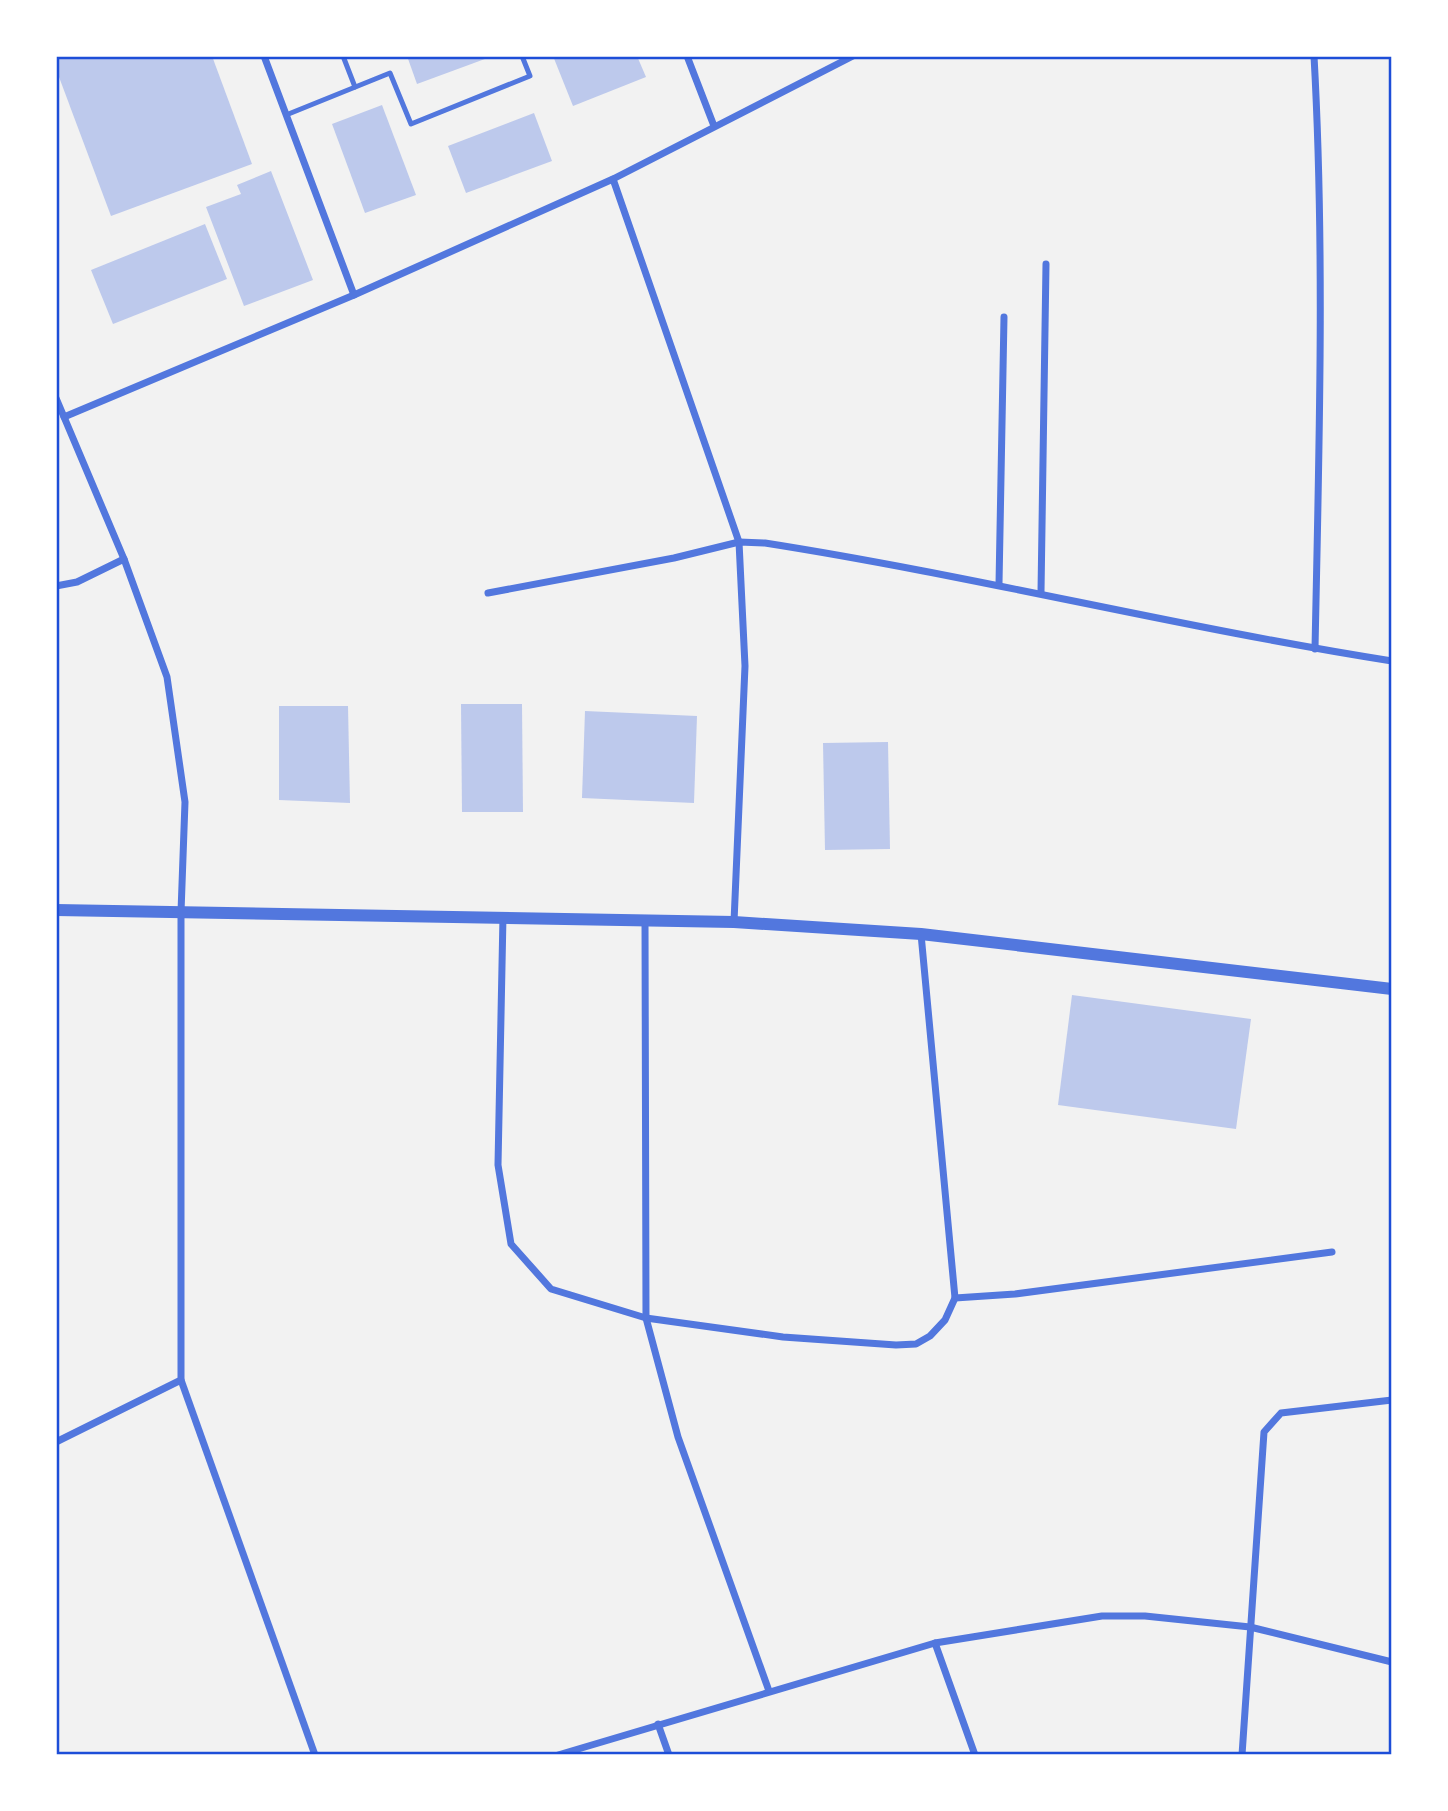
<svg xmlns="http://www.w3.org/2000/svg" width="1448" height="1811" font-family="Mulish,sans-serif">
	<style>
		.building { fill: #bdc9ec }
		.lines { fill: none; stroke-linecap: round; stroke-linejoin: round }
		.service { stroke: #5277de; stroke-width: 5 }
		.minor { stroke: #5277de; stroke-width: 7 }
		.tertiary { stroke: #5277de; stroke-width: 12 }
		.neatline { fill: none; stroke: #1d4ed8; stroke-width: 2.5 }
	</style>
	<rect width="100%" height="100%" fill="#f2f2f2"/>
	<g class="building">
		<polygon points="56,56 212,56 252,164 111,216 56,69"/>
		<polygon points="407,56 493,56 417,84"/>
		<polygon points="553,56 637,56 646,77 573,106"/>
		<polygon points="382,105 416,195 365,213 332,124"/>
		<polygon points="534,113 552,161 466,193 448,146"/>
		<polygon points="271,171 313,280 244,306 206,207 241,194 237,185"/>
		<polygon points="205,224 227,279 113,324 91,270"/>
		<polygon points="461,704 522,704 523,812 462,812"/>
		<polygon points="279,706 348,706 350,803 279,800"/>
		<polygon points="585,711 697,716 694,803 582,798"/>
		<polygon points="888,742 890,849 825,850 823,743"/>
		<polygon points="1072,995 1251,1019 1236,1129 1058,1105"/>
	</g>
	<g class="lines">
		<g class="service">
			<polyline points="343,56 355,87"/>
			<polyline points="286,115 390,73 411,124 530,76 522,56"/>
		</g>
		<g class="minor">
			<polyline points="264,56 354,295"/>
			<polyline points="687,56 714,126"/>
			<path d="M1314 56C1325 253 1319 451 1315 649"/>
			<polyline points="613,179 739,542 745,666 734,922"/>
			<polyline points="56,398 124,559 167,677 185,802 181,912 181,1380 56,1442"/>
			<polyline points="64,417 354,295 613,179 853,56"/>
			<polyline points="999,584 1004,317"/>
			<polyline points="56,586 77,582 124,559"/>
			<polyline points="1041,592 1046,264"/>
			<path d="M488 593 674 558 739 542 765 543C975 576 1182 628 1392 661"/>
			<polyline points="503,916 498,1165 511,1244 551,1289 646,1318 783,1337 896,1345 916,1344 930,1336 945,1320 955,1298 921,934"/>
			<polyline points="645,919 646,1318 678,1437 769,1691"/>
			<polyline points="955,1298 1015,1294 1332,1252"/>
			<polyline points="181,1380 315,1755"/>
			<polyline points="935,1643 975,1755"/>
			<polyline points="658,1724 669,1755"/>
			<polyline points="558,1755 935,1643 1102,1616 1145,1616 1250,1627 1392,1662"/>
			<polyline points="1242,1755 1264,1432 1281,1413 1392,1400"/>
		</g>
		<polyline class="tertiary" points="56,910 734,922 921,934 1392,989"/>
	</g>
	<rect width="1448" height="1811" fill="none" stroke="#ffffff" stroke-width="116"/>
	<rect x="58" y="58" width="1332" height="1695" class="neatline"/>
</svg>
